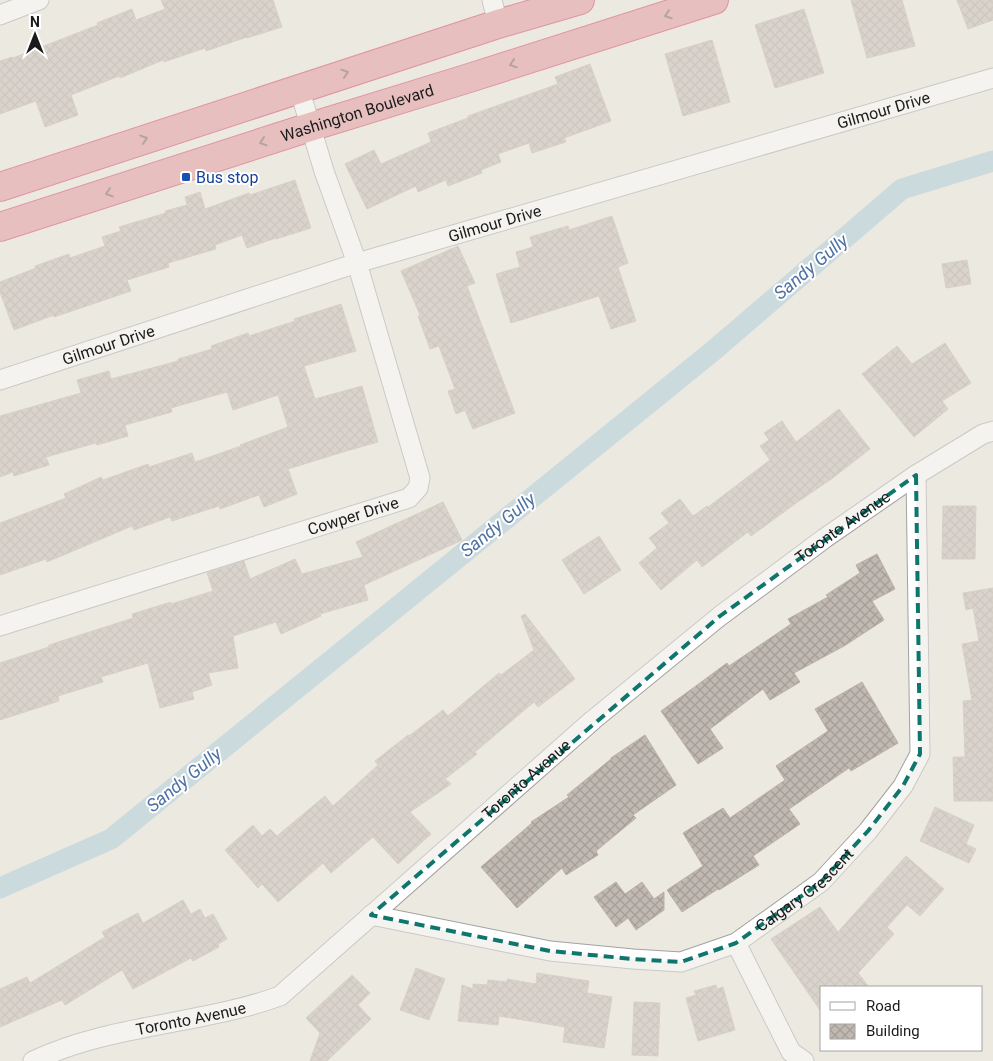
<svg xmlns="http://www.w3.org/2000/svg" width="993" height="1061" font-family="Roboto,sans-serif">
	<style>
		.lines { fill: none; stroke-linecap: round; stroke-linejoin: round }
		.canal { stroke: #a3c8d8; stroke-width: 21 }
		.building { fill: url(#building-cross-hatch); stroke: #bdb1a4 }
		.street-casing { stroke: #a2a2a2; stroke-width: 21 }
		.highway-casing { stroke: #cc2d57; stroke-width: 30 }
		.street { stroke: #fff; stroke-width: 19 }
		.highway { stroke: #e08c95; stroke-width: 28 }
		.oneway { stroke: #744e52 }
		.marked { fill: none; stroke: #0f766e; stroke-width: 4; stroke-dasharray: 10 6; stroke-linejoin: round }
		.transit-dot { fill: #1a4fb4; stroke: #fff; stroke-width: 2 }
		.labels { text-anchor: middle; stroke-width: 4; stroke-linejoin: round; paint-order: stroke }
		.street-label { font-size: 16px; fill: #1b1b1b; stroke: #fff }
		.transit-label { font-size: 16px; fill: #164399; stroke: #fff; text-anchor: start }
		.water-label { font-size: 18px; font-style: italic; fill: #4e72a4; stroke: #fff }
	</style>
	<defs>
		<pattern id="building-cross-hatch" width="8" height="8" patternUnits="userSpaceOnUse" patternTransform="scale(1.25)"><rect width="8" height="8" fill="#c0b8b1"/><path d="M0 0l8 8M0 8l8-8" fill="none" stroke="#a49e98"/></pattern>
	</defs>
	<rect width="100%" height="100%" fill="#ece9e1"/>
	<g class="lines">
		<polyline class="canal" points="0,888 111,839 713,351 902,189 993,161"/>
	</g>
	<g class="building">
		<polygon points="161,0 273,0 282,27 247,38 247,37 206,51 205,48 164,62 163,60 120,78 119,76 71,95 78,115 45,127 36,101 0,114 0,61 12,57 13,58 98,25 97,23 132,9 136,20 165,9"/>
		<polygon points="851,0 902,0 915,46 867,58"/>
		<polygon points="957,0 993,0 993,20 968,29"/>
		<polygon points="804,9 824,73 775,88 755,25"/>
		<polygon points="712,40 730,102 683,116 665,54"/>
		<polygon points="590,64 611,121 564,138 566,142 532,153 529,143 498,154 501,162 481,170 482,173 448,186 446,180 418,192 416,186 367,209 345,164 374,150 381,164 431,142 428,133 468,118 468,116 558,84 555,77"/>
		<polygon points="295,180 311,228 276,239 276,238 247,248 242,235 215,245 216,249 168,263 169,267 127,280 131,291 54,317 54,315 14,330 0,292 0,282 36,268 35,266 69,254 70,258 105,246 102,237 121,231 119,227 166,213 165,211 187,205 185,197 200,192 205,209 249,193 250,195"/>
		<polygon points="612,216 628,263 618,267 636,321 611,329 599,296 511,323 496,274 520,267 516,252 533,247 530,237 568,226 569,230"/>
		<polygon points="458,246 475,283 467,286 515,413 473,429 465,410 456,414 448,391 455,389 439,346 430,349 418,316 420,315 401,271"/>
		<polygon points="967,260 971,284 946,288 942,264"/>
		<polygon points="341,304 356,351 304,366 315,399 362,386 378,442 343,452 288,469 297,494 264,507 259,495 220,509 219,506 172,521 170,517 134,530 132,526 47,562 46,559 0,575 0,523 66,498 64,494 101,477 103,480 148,464 149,467 192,453 195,462 241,446 240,445 288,427 278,395 233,410 227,392 171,408 172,412 125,425 128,436 97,445 96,443 46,457 49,465 14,476 13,472 0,477 0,416 81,393 77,380 109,371 111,379 178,361 178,359 212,349 211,346 248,333 249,336 295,321 294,319"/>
		<polygon points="945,343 971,383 942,401 948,409 914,437 862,374 897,346 912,364"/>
		<polygon points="839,409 870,449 830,480 799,501 751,536 748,532 702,567 697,560 661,590 639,563 657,548 649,538 669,523 661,513 680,499 693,516 707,506 708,507 770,460 760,446 769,440 764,433 782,421 796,442"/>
		<polygon points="443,502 462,540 364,585 368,600 320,614 321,616 281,634 276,622 233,636 238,668 208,673 212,685 192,692 194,699 160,708 148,663 101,677 103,682 58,696 59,701 0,720 0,663 49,647 49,645 133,618 132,614 171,602 171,604 213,591 207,573 244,561 250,579 295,559 302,574 363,557 356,542"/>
		<polygon points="943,506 976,506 975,559 942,559"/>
		<polygon points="599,536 621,570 584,594 562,560"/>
		<polygon points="877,554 895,589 872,601 884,620 844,646 794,673 800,682 770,700 763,689 710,729 723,748 698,764 661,711 689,691 727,663 729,666 791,624 788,619 828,597 826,595 860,573 856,565"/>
		<polygon points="993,588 993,801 954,801 953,757 965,757 963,701 972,700 962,644 979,641 973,608 966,610 963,593"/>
		<polygon points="525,614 575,679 538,707 534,702 475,752 477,754 445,779 451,784 410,812 431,834 398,864 373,837 331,873 323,863 278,902 262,884 258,888 225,850 253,825 262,836 270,829 277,836 325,796 333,806 378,765 375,761 408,735 409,736 443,710 448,716 499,673 501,675 534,650 521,616"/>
		<polygon points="862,682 898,743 851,771 849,768 789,809 800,824 753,856 759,865 719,890 718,889 682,912 667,890 703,866 683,833 723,808 730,818 785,780 776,766 828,731 815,709"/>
		<polygon points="645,735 676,785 633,815 636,818 596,851 598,855 566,875 562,868 517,908 481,867 532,823 531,822 569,797 567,795 611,759 611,758"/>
		<polygon points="935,807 974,825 966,844 976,849 969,863 920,841"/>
		<polygon points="906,856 944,889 920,916 907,905 887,927 894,934 858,973 869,987 822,987 822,1013 771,939 820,907 838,932"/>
		<polygon points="616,882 625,894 642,882 654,899 664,892 664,910 636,930 628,918 616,927 594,897"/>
		<polygon points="183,900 191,914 200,909 205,918 213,914 227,939 218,944 219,947 193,961 191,958 133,989 122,970 65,1005 62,1000 0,1027 0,989 27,977 30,983 105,937 102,932 138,913 143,923"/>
		<polygon points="416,968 445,979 429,1020 400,1010"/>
		<polygon points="537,973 589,981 587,993 612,997 604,1048 563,1042 565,1027 499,1016 498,1025 458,1021 462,985 473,989 473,984 487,985 488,980 507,982 507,979 536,984"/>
		<polygon points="352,975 370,993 358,1005 371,1019 327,1061 310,1061 320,1033 306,1018"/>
		<polygon points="716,985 717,989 723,987 735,1030 698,1041 686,998 696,995 694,991"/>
		<polygon points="634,1002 660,1003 658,1056 632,1055"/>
	</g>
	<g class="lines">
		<defs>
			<g id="street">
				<polyline points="492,0 498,24"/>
				<polyline points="0,15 39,0"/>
				<path id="s1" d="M0 380 357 263 993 78"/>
				<path id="s2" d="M0 626 409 498 418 488 420 478 357 263 324 171 299 88"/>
				<path id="s3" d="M371 915 550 951 633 959 681 962 736 943 821 882 868 831 903 786 920 754 916 475"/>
				<polyline points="736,943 791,1052 804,1061"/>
				<path id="s4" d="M33 1061C111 1024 200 1025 280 996L593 720 720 616 825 538 916 475 983 434 993 431"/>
			</g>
			<g id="highway">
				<polyline points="0,187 498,24 580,0"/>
				<path id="s5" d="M0 227 310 127 466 79 714 0"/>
			</g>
		</defs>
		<use href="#street" class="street-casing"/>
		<use href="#highway" class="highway-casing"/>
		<use href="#street" class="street"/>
		<use href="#highway" class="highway"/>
	</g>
	<defs><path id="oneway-chevron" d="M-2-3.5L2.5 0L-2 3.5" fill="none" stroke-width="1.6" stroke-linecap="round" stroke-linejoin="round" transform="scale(1.25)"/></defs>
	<g class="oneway">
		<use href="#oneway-chevron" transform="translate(668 15) rotate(162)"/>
		<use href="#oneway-chevron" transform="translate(513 64) rotate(162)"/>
		<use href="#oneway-chevron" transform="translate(345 73) rotate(-18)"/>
		<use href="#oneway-chevron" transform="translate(144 139) rotate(-18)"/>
		<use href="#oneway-chevron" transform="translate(263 142) rotate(162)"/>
		<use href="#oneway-chevron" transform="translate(109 193) rotate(162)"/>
	</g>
	<path d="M0 0H993V1061H0ZM916 475 920 754 903 786 868 831 821 882 736 943 681 962 633 959 550 951 371 915 720 616Z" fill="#ece9e1" fill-opacity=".55" fill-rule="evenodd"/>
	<path class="marked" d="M916 475 920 754 903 786 868 831 821 882 736 943 681 962 633 959 550 951 371 915 720 616Z"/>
	<rect class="transit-dot" x="181" y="172" width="10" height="10" rx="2.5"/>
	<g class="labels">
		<g class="street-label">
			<text dy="6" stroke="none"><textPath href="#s1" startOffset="924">Gilmour Drive</textPath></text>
			<text dy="6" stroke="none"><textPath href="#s5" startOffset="375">Washington Boulevard</textPath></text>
			<text dy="6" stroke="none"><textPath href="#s1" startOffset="519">Gilmour Drive</textPath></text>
			<text dy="6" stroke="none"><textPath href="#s1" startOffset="114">Gilmour Drive</textPath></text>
			<text dy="6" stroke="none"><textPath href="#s2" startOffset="370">Cowper Drive</textPath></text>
			<text dy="6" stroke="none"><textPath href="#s4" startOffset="989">Toronto Avenue</textPath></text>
			<text dy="6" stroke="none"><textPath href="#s4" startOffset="584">Toronto Avenue</textPath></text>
			<text dy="6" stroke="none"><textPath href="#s3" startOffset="459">Calgary Crescent</textPath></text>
			<text dy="6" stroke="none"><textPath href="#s4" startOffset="164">Toronto Avenue</textPath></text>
		</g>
		<g class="transit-label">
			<text x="196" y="183">Bus stop</text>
		</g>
		<g class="water-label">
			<text transform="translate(811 267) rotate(-40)" y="6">Sandy Gully</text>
			<text transform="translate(498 525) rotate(-39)" y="6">Sandy Gully</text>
			<text transform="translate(184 780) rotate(-39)" y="6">Sandy Gully</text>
		</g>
	</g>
	<rect x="820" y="986" width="162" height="65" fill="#ffffff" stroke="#a4a4a4"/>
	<rect x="830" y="1002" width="25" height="8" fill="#ffffff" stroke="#a4a4a4"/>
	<text x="866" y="1011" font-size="15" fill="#1b1b1b">Road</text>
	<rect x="830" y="1024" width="25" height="15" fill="url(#building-cross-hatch)" stroke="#a4a4a4"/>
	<text x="866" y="1036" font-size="15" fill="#1b1b1b">Building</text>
	<g transform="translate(35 35)" stroke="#ffffff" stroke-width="4" paint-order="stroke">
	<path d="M0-4L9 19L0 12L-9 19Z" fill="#1b1b1b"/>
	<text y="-8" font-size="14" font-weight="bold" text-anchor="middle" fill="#1b1b1b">N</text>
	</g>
</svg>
